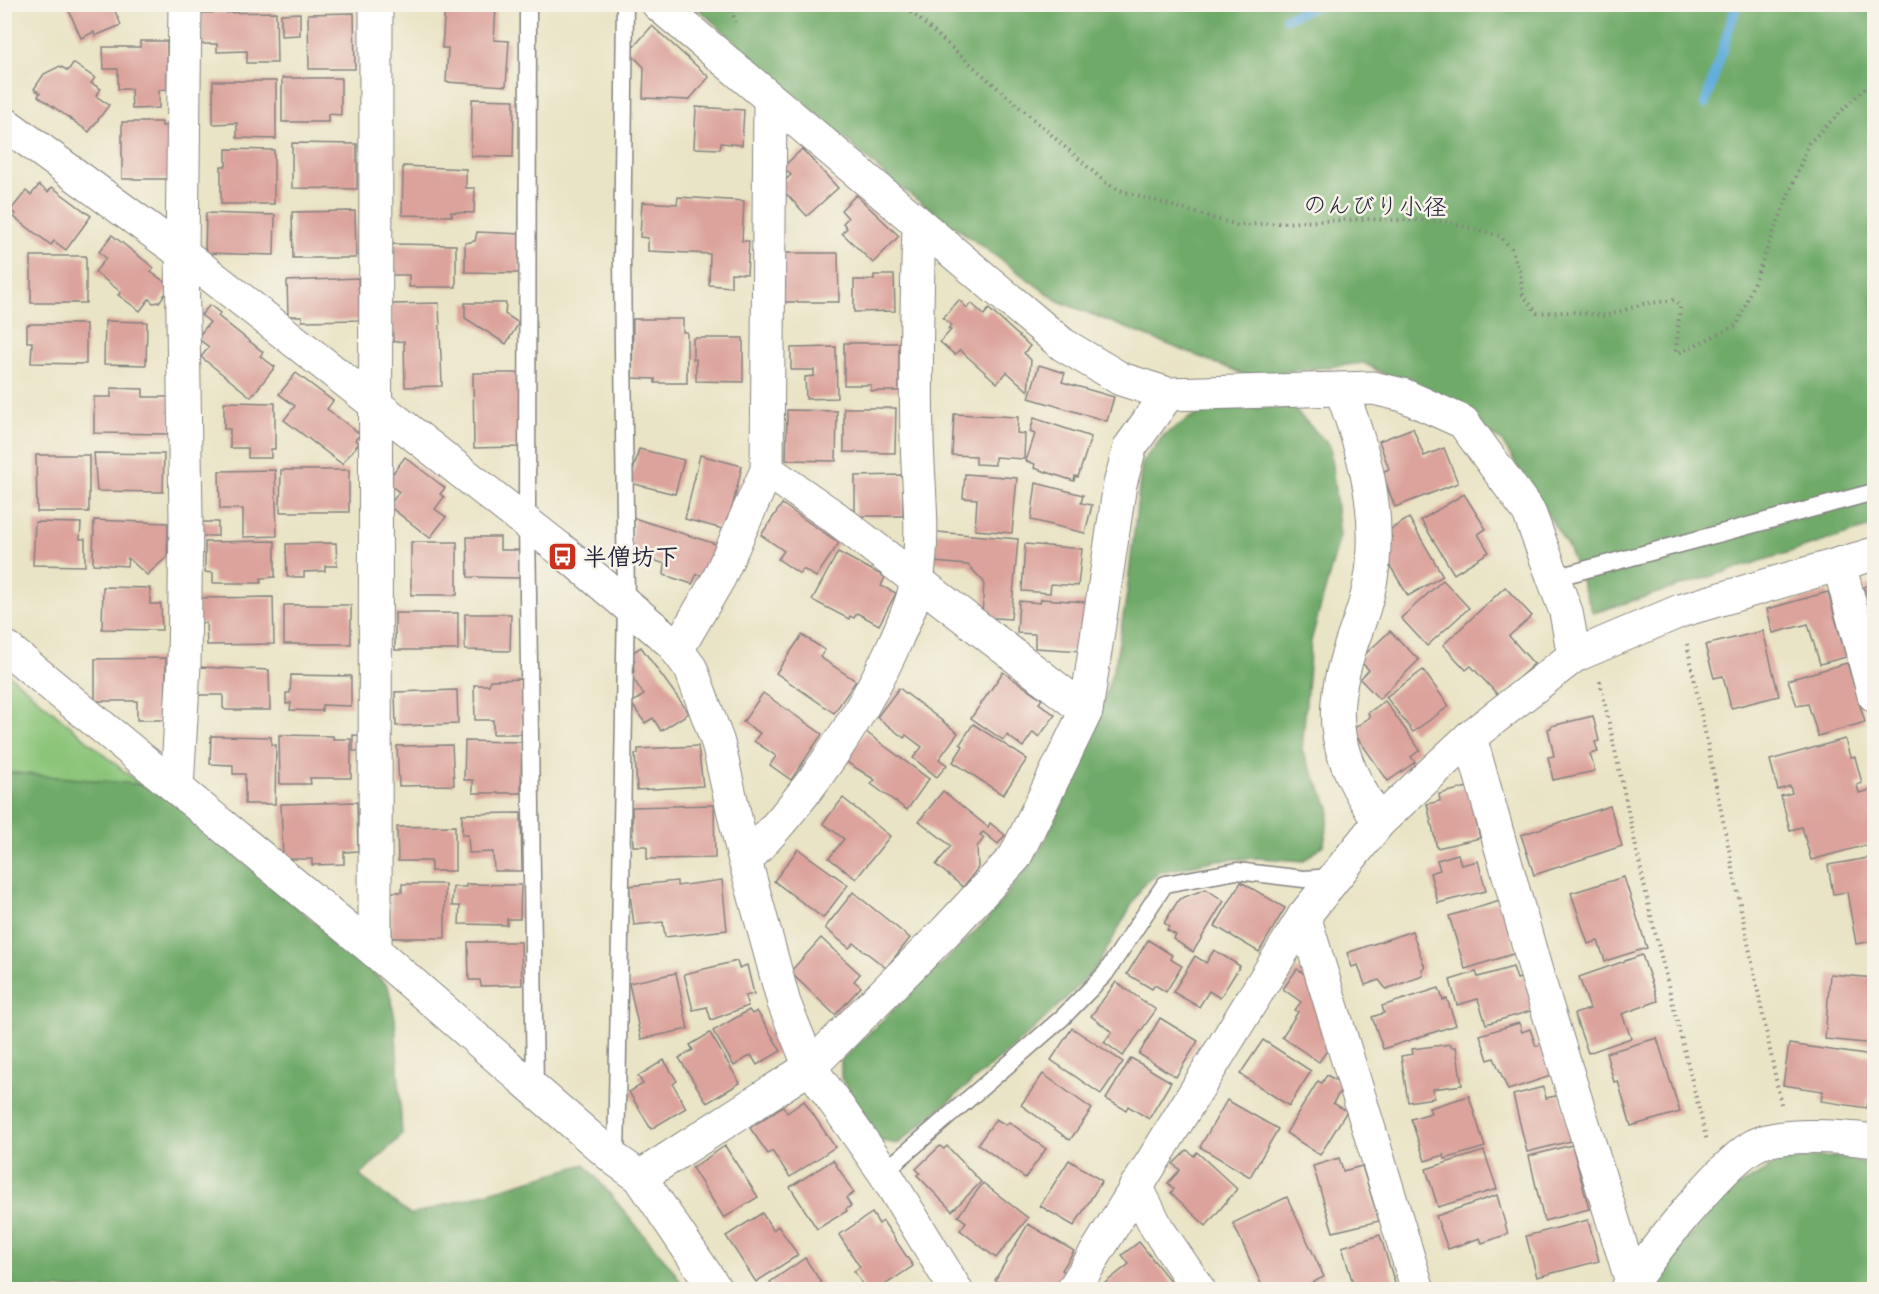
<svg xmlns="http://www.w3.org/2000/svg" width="1879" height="1294" font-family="Dekko,'Klee One',sans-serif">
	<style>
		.green { fill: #8bc579; stroke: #56745a; stroke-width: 1.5 }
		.forest { fill: #70aa69; stroke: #496652; stroke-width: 1.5 }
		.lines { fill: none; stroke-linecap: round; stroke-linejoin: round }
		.stream { stroke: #64aedc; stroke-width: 10 }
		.building { fill: #dba39b }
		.lane-casing { stroke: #868380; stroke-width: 19 }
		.street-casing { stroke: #868380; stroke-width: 35 }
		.path { stroke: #868380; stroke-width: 4; stroke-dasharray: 1.5 4.5; stroke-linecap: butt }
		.lane { stroke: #fff; stroke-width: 16 }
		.street { stroke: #fff; stroke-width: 33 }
		.labels { text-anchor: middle; stroke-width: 5; stroke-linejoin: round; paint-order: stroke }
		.street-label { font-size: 24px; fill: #22223b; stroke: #f7f3e8 }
		.poi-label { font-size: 24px; font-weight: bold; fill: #22223b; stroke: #f7f3e8; text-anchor: start }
	</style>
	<rect width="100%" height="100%" fill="#f7f3e8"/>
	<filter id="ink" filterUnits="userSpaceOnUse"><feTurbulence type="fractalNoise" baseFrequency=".0167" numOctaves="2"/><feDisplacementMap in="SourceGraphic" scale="12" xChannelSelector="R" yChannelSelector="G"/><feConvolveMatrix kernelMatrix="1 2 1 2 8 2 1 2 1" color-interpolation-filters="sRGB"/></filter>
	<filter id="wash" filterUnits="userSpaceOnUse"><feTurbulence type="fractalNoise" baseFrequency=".008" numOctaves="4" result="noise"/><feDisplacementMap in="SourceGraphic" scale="24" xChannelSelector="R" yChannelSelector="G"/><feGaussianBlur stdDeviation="1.35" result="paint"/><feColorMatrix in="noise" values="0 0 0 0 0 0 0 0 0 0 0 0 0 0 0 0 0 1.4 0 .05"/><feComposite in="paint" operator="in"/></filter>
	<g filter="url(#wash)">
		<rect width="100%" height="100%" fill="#e9e4c5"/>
		<polygon class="green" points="5,671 351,962 5,906"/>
		<g class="forest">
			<polygon points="694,5 1874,5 1874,526 1593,613 1568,547 1501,440 1364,363 1248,376 1058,301 897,185"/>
			<polygon points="1292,407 1330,446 1340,536 1311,641 1302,751 1330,808 1324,844 1304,861 1260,858 1217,860 1161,872 1143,885 1095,970 1030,1033 898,1144 881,1141 841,1078 841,1060 988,919 1038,853 1070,789 1096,726 1116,660 1127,593 1142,462 1164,435 1191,417 1222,408"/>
			<polygon points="4,772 157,786 388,986 395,1018 402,1135 360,1176 411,1215 585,1164 674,1271 685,1289 5,1289"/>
			<polygon points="1842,1157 1874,1165 1874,1289 1649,1290 1658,1274 1727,1193 1786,1158"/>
		</g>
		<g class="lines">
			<g class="stream">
				<polyline points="1286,18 1319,4"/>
				<polyline points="1705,104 1737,4"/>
			</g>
		</g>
		<g id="blocks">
			<g class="building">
				<polygon points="66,4 112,4 121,25 95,36 94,32 81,38"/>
				<polygon points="445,4 496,7 494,40 509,41 506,86 446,82 448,48 442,48"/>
				<polygon points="276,12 277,63 247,63 247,51 217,52 217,44 201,44 200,13"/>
				<polygon points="300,13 300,35 281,36 281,14"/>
				<polygon points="354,13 355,69 309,69 308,14"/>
				<polygon points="652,26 709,77 689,100 643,98 644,67 629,52"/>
				<polygon points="140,41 167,41 167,89 159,90 159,108 132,109 131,89 118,89 118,69 104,69 103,47 140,47"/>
				<polygon points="73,63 95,78 91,83 101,89 96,96 109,105 89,132 38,96 40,93 34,89 44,74 60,66 68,71"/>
				<polygon points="282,78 341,78 341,115 328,114 328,122 282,122"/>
				<polygon points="213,81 276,81 276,139 237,138 237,123 213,124"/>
				<polygon points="472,99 514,100 513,157 471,156"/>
				<polygon points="696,107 744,110 742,145 721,143 720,149 694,148"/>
				<polygon points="122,122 162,122 162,126 170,126 169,179 122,179"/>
				<polygon points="292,143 357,144 357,189 292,188"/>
				<polygon points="226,149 274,150 274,204 221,204 221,166 226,166"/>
				<polygon points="802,149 838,188 807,216 779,186 791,175 783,167"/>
				<polygon points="403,166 466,169 466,188 475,188 474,213 451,212 452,216 402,215"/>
				<polygon points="39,185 48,192 52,187 91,216 66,250 54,241 51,245 14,217 16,214 10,211 26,191 31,195"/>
				<polygon points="856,195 899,236 873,263 842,233 847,228 843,223 848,218 841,210"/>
				<polygon points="678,197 744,201 742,241 749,241 747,274 731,273 731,287 709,285 710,254 648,251 648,238 640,237 642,202 677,204"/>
				<polygon points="355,211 356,258 293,258 292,212"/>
				<polygon points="206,213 275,215 274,255 205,253"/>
				<polygon points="477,232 521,234 520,273 465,272 465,243 475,241"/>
				<polygon points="112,235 154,268 151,272 168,284 168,290 159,302 153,303 149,299 140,311 118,295 121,292 95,272 106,258 99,252"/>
				<polygon points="389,244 456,245 456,287 409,287 409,275 389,275"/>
				<polygon points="781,253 838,253 839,302 782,302"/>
				<rect x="31" y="256" width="55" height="47"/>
				<polygon points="874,275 894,275 895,311 854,312 854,280 874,280"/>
				<polygon points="358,278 360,320 302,321 302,316 288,316 287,281"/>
				<polygon points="959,300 967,308 971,303 984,315 989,309 1030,346 1024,353 1031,360 1028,391 1007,372 997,383 960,350 955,355 940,342 951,330 948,329 951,325 943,318"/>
				<polygon points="439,303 442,386 405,387 404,341 393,342 391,304"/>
				<polygon points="465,303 506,303 505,314 519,323 506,344 465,318"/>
				<polygon points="210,305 220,313 218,316 263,352 260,356 275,367 251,397 201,357 209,347 197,338 210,322 201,315"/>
				<polygon points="633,319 683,319 683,332 687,332 687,383 655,383 655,379 632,378"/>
				<polygon points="105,321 147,322 146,365 104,364"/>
				<polygon points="32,324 86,324 86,364 31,363 32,342 27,342 27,325"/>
				<polygon points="695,338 743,338 743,382 696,381 696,359 693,359 693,339"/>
				<polygon points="844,343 899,343 899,391 871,391 871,385 844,385"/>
				<polygon points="836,347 837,398 806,399 805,377 814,376 814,370 791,370 791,348"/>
				<polygon points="1039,365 1065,373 1062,382 1114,397 1107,421 1029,398"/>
				<polygon points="296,373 333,401 327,409 360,434 355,440 359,443 342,464 284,420 295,406 279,394"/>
				<polygon points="473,373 520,373 521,447 474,448"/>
				<polygon points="111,388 143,389 143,397 171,397 171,434 94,433 94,397 111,397"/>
				<polygon points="224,402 275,403 275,449 271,449 271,458 248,458 248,448 230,448 230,429 224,429"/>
				<polygon points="844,408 896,408 895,453 844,452"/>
				<polygon points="787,410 837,411 836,461 786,460"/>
				<polygon points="954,414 1018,417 1017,433 1025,434 1024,459 995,457 995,465 976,464 976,456 952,455"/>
				<polygon points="1034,418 1091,437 1078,477 1075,476 1074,481 1034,468 1035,464 1026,461 1035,434 1030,432"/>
				<polygon points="1413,428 1424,456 1444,448 1458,483 1395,507 1382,472 1389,469 1379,441"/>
				<polygon points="639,449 684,460 675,494 630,483"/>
				<polygon points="94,453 164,454 163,492 97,491"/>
				<polygon points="36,455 89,455 89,512 37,512"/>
				<polygon points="700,455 742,466 727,530 685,519"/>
				<polygon points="405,457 445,488 440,494 444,497 435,509 446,517 430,538 389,506 399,492 386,482"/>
				<polygon points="275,470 277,536 243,537 243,509 220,509 219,471"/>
				<polygon points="281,470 349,470 349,512 280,512"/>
				<polygon points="965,474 1017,478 1012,533 975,530 977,499 963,498"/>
				<polygon points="903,475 903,516 855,516 855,476"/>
				<polygon points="1036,483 1083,495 1081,503 1092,505 1085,533 1031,520"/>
				<polygon points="1464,494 1486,529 1478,534 1489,552 1454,574 1421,520"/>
				<polygon points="782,504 839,543 816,577 803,569 800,574 778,559 784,551 761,535"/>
				<polygon points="634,518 719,545 709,577 697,574 692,584 664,575 665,564 630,552"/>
				<polygon points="1409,518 1443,576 1408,596 1386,559 1388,540 1392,537 1388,531"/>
				<polygon points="94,520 168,523 167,557 147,575 128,558 127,566 93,564"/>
				<polygon points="35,522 81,523 80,539 85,539 85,566 33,565"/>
				<rect x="198" y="522" width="20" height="14"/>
				<polygon points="937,532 1018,539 1011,619 982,617 984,582 968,565 934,562"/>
				<polygon points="467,537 500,537 500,550 519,550 520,578 468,577"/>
				<polygon points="275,541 275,577 261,578 261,583 213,583 213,573 205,572 205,542"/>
				<rect x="411" y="542" width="46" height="53"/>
				<polygon points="336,543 337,566 325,566 325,571 304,572 304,577 287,577 286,544"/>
				<polygon points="1025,544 1082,549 1078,586 1051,584 1050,593 1022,591"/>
				<polygon points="838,552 885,577 881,586 896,593 879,625 857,613 854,618 850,616 849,619 812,600"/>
				<polygon points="1443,580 1469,608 1427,646 1401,618"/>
				<polygon points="1874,583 1874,616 1864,587"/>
				<polygon points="103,587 150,588 150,604 161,604 162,630 102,629"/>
				<polygon points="1505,587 1532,616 1509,636 1534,664 1499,696 1471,666 1466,670 1443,645"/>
				<polygon points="1828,592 1846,657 1820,664 1808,624 1773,633 1767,609"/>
				<polygon points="273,597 274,644 207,645 206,623 197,623 197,598"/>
				<polygon points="1041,599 1086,602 1083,651 1035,648 1035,634 1017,633 1019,601 1040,603"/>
				<rect x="284" y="605" width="67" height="39"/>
				<rect x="395" y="613" width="63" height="37"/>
				<polygon points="465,614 511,614 510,651 465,650"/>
				<polygon points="1390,631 1419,660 1379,699 1360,679 1369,670 1359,660"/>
				<polygon points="1763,631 1779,696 1731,708 1723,676 1714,678 1705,645"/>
				<polygon points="802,635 825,650 820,657 856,681 834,713 776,673"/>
				<polygon points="641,647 689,713 661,731 653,718 645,723 631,703 644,695 630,674 634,671 629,664 635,661 630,654"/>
				<polygon points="166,658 166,720 137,720 137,701 95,701 95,659"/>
				<polygon points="1847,663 1865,722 1818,736 1808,704 1797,706 1788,680"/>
				<polygon points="198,667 269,670 270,710 226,710 223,708 223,695 198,695"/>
				<polygon points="1423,670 1449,706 1413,732 1386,697"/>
				<polygon points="1003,672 1042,699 1039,703 1055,715 1039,737 1033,732 1023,747 1007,735 1003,740 971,718"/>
				<polygon points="291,675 351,676 351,706 322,705 322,711 290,710 291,703 286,704 286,693 290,693"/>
				<polygon points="521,679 522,734 493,734 493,720 475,720 474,685 489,685 490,680"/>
				<polygon points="899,688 958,733 939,759 947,765 937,777 913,758 922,747 906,735 904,738 877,717"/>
				<polygon points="457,690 458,724 396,726 395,692"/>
				<polygon points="763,693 822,734 791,780 770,765 776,756 754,741 760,733 743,722"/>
				<polygon points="1385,701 1420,750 1411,757 1415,762 1388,781 1352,730 1370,717 1368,713"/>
				<polygon points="1593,716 1599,741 1595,742 1598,752 1590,754 1595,771 1553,780 1548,757 1554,756 1548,729 1551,728 1551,726"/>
				<polygon points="973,724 1027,759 1003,795 953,762 963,746 960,744"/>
				<polygon points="866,732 929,779 907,810 871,784 875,780 845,761"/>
				<polygon points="279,735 333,736 333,739 351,739 351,778 310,778 311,784 280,784"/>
				<polygon points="353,735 363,736 363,751 353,751"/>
				<polygon points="211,736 271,737 271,745 276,745 275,804 245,804 245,774 233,774 233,765 210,764"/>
				<polygon points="1845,739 1850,757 1855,757 1862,783 1857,785 1859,793 1871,790 1874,801 1874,843 1811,860 1802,827 1790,830 1781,796 1792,793 1790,786 1778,790 1770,760"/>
				<polygon points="465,741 522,742 521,793 473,793 473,780 464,780"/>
				<polygon points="452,745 454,785 399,786 397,746"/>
				<polygon points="698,746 703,786 637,790 635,754 638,754 638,749"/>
				<polygon points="1468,787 1480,838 1437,848 1427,804 1440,801 1439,794"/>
				<polygon points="943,791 988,827 990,823 1005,835 998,844 983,832 980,835 984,838 977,847 978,868 963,887 936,865 951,846 919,821"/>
				<polygon points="843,798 890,836 856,879 829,858 844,839 823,823"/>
				<polygon points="357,802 358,851 344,852 344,864 312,865 312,859 283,859 281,804"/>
				<polygon points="714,805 715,858 647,859 647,846 633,846 632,807"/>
				<polygon points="1610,806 1622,846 1534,875 1521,835"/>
				<polygon points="521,813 522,871 494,871 493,852 469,853 468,835 462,835 462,814"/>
				<polygon points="455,826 455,871 431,871 431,861 398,861 397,827"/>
				<polygon points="798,849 848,885 823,918 774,881"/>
				<polygon points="1458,854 1461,865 1478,861 1486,891 1438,903 1430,873 1440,870 1437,860"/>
				<polygon points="1874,857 1874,941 1856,944 1847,892 1833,894 1828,865"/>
				<polygon points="1624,877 1647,948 1605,961 1598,941 1588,944 1571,893"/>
				<polygon points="722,880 727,930 665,937 663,922 634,925 629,886 677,881 677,886"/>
				<polygon points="1241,882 1285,908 1259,952 1215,926"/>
				<polygon points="402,884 445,884 445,938 392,938 391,892 402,892"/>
				<polygon points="466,884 521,885 520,919 507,919 507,925 459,924 460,906 452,906 453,887 466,887"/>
				<polygon points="1206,889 1224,901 1193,952 1173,939 1176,935 1167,930 1169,926 1164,923 1179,899"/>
				<polygon points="853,892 910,938 886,968 854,943 849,948 825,928"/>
				<polygon points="1500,901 1516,953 1465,969 1449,916"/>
				<polygon points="1412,931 1425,968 1422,969 1423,976 1386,989 1379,980 1365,985 1358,965 1352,967 1347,953"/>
				<polygon points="821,938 860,974 854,981 861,987 835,1015 790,972"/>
				<polygon points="1148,940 1172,955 1170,959 1182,966 1166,992 1155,985 1152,989 1127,974"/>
				<polygon points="468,942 521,942 522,985 481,986 480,980 469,980"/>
				<polygon points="1214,950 1240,966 1220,998 1209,991 1199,1007 1173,992 1195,956 1206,963"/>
				<polygon points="1642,955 1658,1001 1622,1014 1631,1038 1588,1053 1574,1014 1590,1009 1579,977"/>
				<polygon points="737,961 739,968 747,965 754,994 745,996 748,1006 711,1020 707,1007 693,1010 684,974"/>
				<polygon points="1513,967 1517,979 1525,977 1534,1010 1486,1024 1478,999 1457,1005 1450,980 1476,972 1478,977"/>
				<polygon points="1297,969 1312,979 1331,1045 1319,1062 1282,1037 1298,1012 1295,1010 1301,1002 1283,989"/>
				<polygon points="676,973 688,1029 641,1039 629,983"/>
				<polygon points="1830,974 1874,978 1874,1044 1825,1039"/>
				<polygon points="1116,982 1156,1010 1123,1056 1104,1042 1112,1032 1091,1016"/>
				<polygon points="1439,988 1443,1000 1447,999 1456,1025 1383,1049 1372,1017 1384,1013 1382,1006"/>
				<polygon points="749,1010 752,1014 757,1011 781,1051 757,1065 751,1055 734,1066 713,1031"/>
				<polygon points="1160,1018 1198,1041 1176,1077 1139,1054"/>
				<polygon points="1519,1023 1522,1032 1530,1029 1536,1046 1544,1043 1554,1075 1508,1090 1494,1058 1488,1060 1480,1035"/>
				<polygon points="1072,1028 1123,1062 1101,1094 1051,1060"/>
				<polygon points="710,1033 740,1083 707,1103 679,1058 693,1050 690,1045"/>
				<polygon points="1657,1038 1680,1112 1631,1126 1618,1081 1614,1082 1606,1053"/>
				<polygon points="1263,1040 1311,1071 1289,1106 1240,1074"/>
				<polygon points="1451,1044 1451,1047 1456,1047 1462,1085 1433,1089 1434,1098 1408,1102 1401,1056 1413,1054 1412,1049"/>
				<polygon points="1789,1044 1872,1056 1870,1068 1874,1069 1874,1099 1868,1098 1867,1108 1821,1101 1823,1091 1783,1085"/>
				<polygon points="1131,1058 1171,1082 1149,1119 1128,1106 1126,1110 1106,1099"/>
				<polygon points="664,1060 677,1081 673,1084 686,1108 651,1129 629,1092 643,1084 638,1076"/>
				<polygon points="1043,1074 1092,1109 1070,1140 1021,1105"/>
				<polygon points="1327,1075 1344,1085 1333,1103 1347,1111 1320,1155 1286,1133 1318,1081 1322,1083"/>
				<polygon points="1543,1087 1546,1098 1560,1095 1571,1141 1527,1152 1513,1095"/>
				<polygon points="1469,1096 1485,1147 1445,1159 1444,1155 1425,1161 1411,1119 1431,1113 1429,1108"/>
				<polygon points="1227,1100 1278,1129 1250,1177 1200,1147"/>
				<polygon points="804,1101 835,1147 790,1177 772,1151 768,1154 750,1128 783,1106 787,1113"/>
				<polygon points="996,1119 1006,1125 1009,1122 1046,1149 1025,1178 978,1144"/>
				<polygon points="1572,1145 1589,1209 1544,1221 1529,1156"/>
				<polygon points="725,1146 758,1197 724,1218 692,1168"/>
				<polygon points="940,1146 944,1149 947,1146 981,1182 952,1211 917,1175 920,1173 916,1169"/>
				<polygon points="1187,1150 1194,1156 1197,1152 1237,1189 1206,1226 1171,1193 1174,1189 1168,1183 1180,1170 1173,1164"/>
				<polygon points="1484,1151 1497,1189 1438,1207 1426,1169"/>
				<polygon points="1339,1158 1343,1171 1362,1166 1379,1221 1333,1232 1313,1166"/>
				<polygon points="833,1160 854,1193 846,1198 851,1206 846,1209 847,1211 817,1229 790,1187"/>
				<polygon points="1069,1160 1102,1181 1074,1226 1040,1206"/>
				<polygon points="983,1183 1028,1218 996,1258 960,1230 966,1222 958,1216"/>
				<polygon points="1497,1195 1508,1234 1482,1243 1480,1238 1448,1249 1436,1216"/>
				<polygon points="1287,1197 1324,1277 1296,1290 1264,1290 1233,1223"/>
				<polygon points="762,1213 773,1230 778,1226 798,1255 756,1282 726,1236"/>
				<polygon points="872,1213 879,1224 883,1221 913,1266 877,1290 866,1290 854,1271 860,1267 839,1235"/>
				<polygon points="1588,1220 1599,1261 1537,1277 1526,1236"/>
				<polygon points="1028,1224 1074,1251 1062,1270 1066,1273 1056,1290 1051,1287 1050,1290 1010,1290 995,1280"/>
				<polygon points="1380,1235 1397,1290 1367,1290 1367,1287 1355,1290 1342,1247"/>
				<polygon points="1139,1242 1174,1286 1170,1290 1101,1290 1100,1287 1129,1264 1122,1255"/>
				<polygon points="805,1258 826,1290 775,1290 770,1282"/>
			</g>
		</g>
	</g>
	<g filter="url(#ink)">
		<use href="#blocks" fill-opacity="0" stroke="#868380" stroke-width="1.5"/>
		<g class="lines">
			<defs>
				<g id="lane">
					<polyline points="528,4 527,524 535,1089"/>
					<polyline points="1554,578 1874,492"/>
					<polyline points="616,1160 626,602 622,261 625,4"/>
					<polyline points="884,1172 1062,1018 1105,974 1165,884 1237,871 1304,879 1333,877"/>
				</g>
				<g id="street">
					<polyline points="658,4 1062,344 1121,379 1168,394 1373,388 1403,395 1463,422 1529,512 1566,612 1574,656"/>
					<polyline points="4,123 182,253 564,552 672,643 691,669 718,743 743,853 784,1003 810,1067 884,1172 956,1290"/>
					<path d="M1341 389C1362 446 1379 501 1373 563 1371 590 1361 617 1352 642 1325 721 1336 754 1379 822"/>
					<polyline points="767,470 836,518 1086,711"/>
					<polyline points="1839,564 1874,695"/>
					<polyline points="4,646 375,951 616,1160 640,1177 716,1290"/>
					<polyline points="677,650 719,578 767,470 770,101"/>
					<polyline points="1470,737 1537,975 1632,1282"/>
					<polyline points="177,788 184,665 186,519 182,253 185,4"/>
					<path d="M745 861C807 796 860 722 896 640 904 621 914 601 917 580 925 533 918 486 917 439 915 368 917 296 919 225"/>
					<polyline points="1304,916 1418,1290"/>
					<polyline points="375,951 376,4"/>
					<polyline points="640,1177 810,1067 946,931 1015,857 1086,711 1120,484 1130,447 1168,394"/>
					<polyline points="1136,1186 1157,1228 1199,1290"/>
					<polyline points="1073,1290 1304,916 1379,822 1470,737 1574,656 1680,611 1874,554"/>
					<path d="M1627 1290C1651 1254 1717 1169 1752 1147 1778 1131 1845 1137 1874 1141"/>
				</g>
			</defs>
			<use href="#lane" class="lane-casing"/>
			<use href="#street" class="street-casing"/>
			<g class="path">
				<polyline points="730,4 735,22"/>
				<polyline points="902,4 1105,182 1119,190 1237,225 1363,219 1443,221 1500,236 1511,248 1520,272 1523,295 1537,313 1575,312 1606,316 1643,304 1675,300 1680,306 1676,350 1679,353 1737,325 1809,143 1874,79"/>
				<polyline points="1687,644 1781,1104"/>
				<polyline points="1600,681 1650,912 1707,1141"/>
			</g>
			<use href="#lane" class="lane"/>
			<use href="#street" class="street"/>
		</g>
	</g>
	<defs>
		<symbol id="bus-square" viewBox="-11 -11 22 22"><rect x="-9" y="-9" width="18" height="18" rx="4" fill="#c8321e" stroke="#f7f3e8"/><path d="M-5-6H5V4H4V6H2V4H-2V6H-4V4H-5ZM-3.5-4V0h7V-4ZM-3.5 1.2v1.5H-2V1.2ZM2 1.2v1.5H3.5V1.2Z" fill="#fff"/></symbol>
	</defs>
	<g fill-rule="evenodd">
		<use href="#bus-square" x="546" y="540" width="33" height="33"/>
	</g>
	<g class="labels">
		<g class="street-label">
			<text transform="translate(1375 206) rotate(1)" y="8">のんびり小径</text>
		</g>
		<g class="poi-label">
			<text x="583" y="565">半僧坊下</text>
		</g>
	</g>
	<rect width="1879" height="1294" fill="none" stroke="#f7f3e8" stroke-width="24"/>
</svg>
